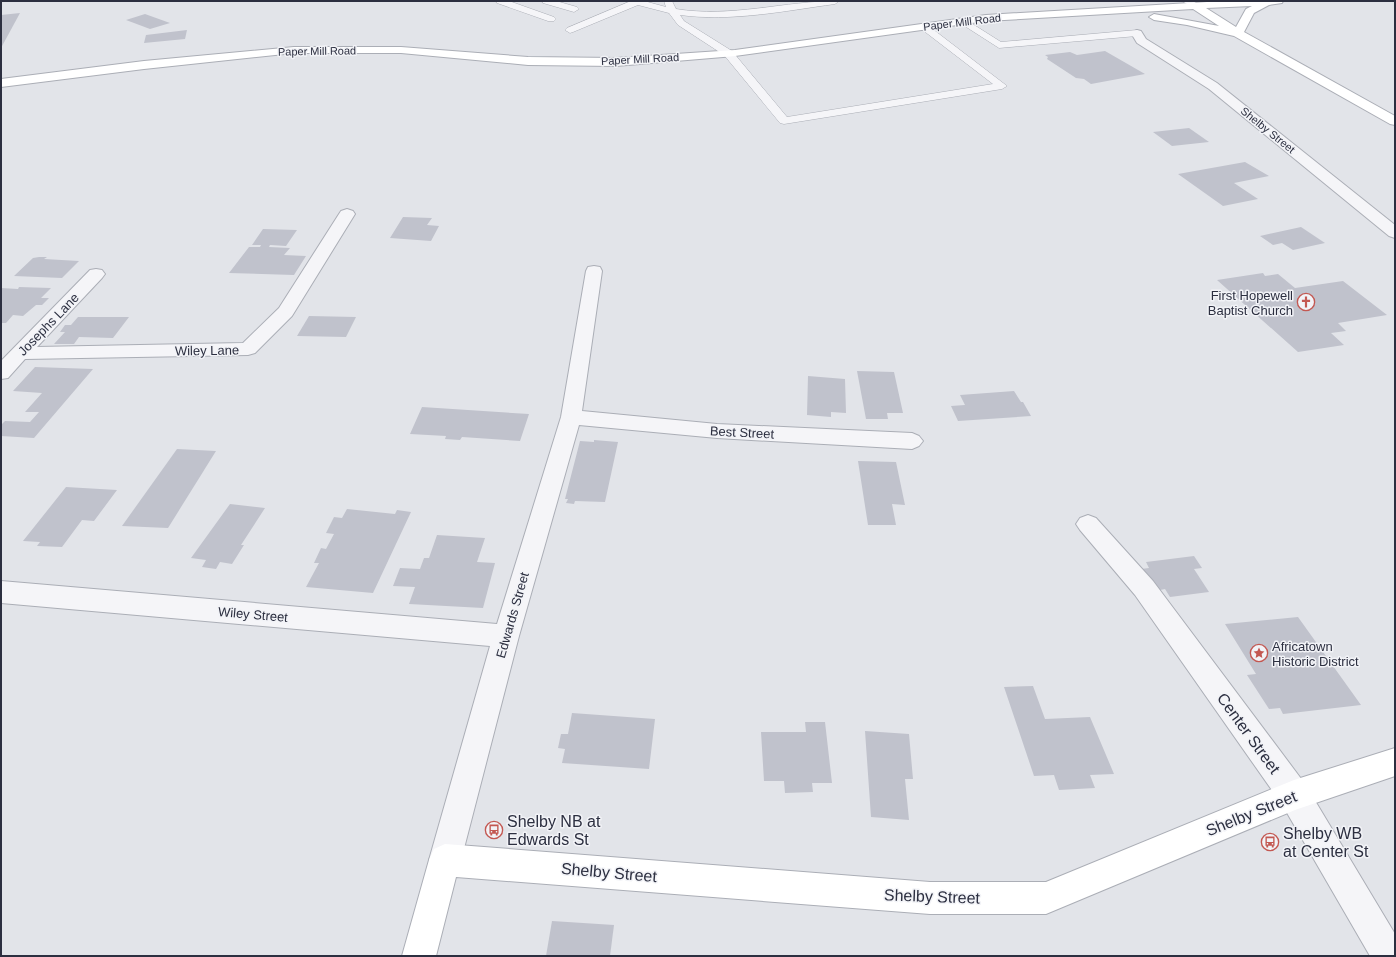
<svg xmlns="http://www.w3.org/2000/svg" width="1396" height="957" font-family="Helvetica,sans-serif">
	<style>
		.building { fill: #c0c2cc }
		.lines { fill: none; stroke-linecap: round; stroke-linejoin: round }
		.lane-casing { stroke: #abaeb6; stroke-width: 1 }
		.street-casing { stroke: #abaeb6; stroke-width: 2 }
		.secondary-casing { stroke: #abaeb6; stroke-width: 2 }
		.lane { fill: #f5f5f8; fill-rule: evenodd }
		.street { fill: #f5f5f8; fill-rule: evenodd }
		.secondary { fill: #fff; fill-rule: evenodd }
		.labels { text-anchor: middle; stroke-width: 3; stroke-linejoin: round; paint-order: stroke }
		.far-street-label { font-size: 11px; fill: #2c2f40; stroke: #f2f3f7 }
		.poi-label { font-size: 13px; fill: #2c2f40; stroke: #f2f3f7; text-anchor: end }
		.street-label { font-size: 13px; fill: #2c2f40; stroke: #f2f3f7 }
		.near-street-label { font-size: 16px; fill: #2c2f40; stroke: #f2f3f7 }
		.near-poi-label { font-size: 16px; fill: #2c2f40; stroke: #f2f3f7; text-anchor: start }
	</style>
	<rect width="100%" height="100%" fill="#e2e4e9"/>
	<g class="building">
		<polygon points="20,13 1,48 1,15"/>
		<polygon points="145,14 170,23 150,29 126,20"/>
		<polygon points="187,30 185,39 144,43 146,35"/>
		<polygon points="1105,51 1145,74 1091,84 1084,79 1076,78 1047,59 1048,57 1045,55 1070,52 1077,55"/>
		<polygon points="1189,128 1209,142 1172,146 1153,132"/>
		<polygon points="1245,162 1269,176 1234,183 1258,199 1223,206 1178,174"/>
		<polygon points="403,217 432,218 427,225 439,226 431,241 390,238"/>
		<polygon points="1301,227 1325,243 1293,250 1282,243 1273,245 1260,236"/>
		<polygon points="263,229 297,230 286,246 270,245 269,247 290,248 284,255 306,256 294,275 229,273 249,247 260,247 261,245 252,245"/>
		<polygon points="39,257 47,257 44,259 79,261 62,278 14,276 33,258"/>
		<polygon points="1263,273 1265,276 1278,274 1295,288 1343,281 1387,315 1338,323 1346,331 1331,333 1344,345 1298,352 1217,280"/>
		<polygon points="19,287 51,288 41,298 49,298 42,305 36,305 23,316 13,315 6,323 1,323 1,288 18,289"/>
		<polygon points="309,316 356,317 346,337 297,336"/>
		<polygon points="78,317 129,317 113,338 79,337 74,344 54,344 65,332 60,332 65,325 71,325"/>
		<polygon points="35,367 93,369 34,438 1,436 1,425 5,421 30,422 39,412 25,412 42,393 13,391"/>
		<polygon points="857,371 894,372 903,413 887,413 888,419 866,419"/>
		<polygon points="808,376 845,379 846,413 831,412 831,417 807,415"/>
		<polygon points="1014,391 1021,402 1023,402 1031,416 958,421 951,406 965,405 960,395"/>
		<polygon points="422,407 529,414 520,441 462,437 460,440 445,439 446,436 410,434"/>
		<polygon points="594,440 618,442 605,502 575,501 574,504 566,503 568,499 565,499 580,441 594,442"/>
		<polygon points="177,449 216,451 168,528 122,526"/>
		<polygon points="858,461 896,462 905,505 892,504 896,525 868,525"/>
		<polygon points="66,487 117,490 94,521 82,520 62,547 37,546 40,542 23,541"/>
		<polygon points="230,504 265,508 241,545 244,545 232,564 220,562 216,569 202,567 206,560 191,558"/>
		<polygon points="347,509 395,514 397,510 411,512 373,593 306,587 319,563 314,563 321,548 326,549 334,534 326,533 334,517 342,518"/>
		<polygon points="437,535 485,538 477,562 495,563 483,608 409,604 415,587 393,586 400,568 420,569 424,558 429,558"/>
		<polygon points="1194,556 1202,568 1194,569 1209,592 1170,597 1165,589 1155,591 1141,569 1149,568 1146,562"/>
		<polygon points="1298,617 1361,705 1283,714 1280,708 1269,709 1247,675 1256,674 1225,624"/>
		<polygon points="1033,686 1045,719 1090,717 1114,774 1090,775 1095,788 1059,790 1054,775 1034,776 1004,687"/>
		<polygon points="572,713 655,719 649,769 562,763 565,749 558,748 561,734 568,734"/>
		<polygon points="805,722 825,722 832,783 812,783 813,792 785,793 784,781 764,781 761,732 806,732"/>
		<polygon points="865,731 909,734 913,779 905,779 909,820 871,817"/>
		<polygon points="552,921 614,925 610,956 546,956"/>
	</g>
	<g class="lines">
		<defs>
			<g id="lane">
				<polygon points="496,1 509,1 554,17 556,19 554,21 548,21 497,3"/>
				<polygon points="542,1 556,1 577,7 579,9 574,12 543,3"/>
				<path d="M631 1H644L666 7 664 1H672L676 9C731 18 785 1 839 1L835 4C784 11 731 22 680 15L684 21 732 51 787 117 993 84 920 28 918 26 923 23 926 24 1007 86 1002 89 784 124 780 123 724 55 678 25 669 13 638 5 573 32 570 33 565 30 567 28Z"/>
				<polygon points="1182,1 1193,1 1199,5 1194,8"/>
				<polygon points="963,18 1001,42 1137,30 1142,33 1137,36 999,48 960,23 958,21 960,19"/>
			</g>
			<g id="street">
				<polygon points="1137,30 1141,31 1146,39 1217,83 1395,225 1395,238 1389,236 1209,89 1137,43 1131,33"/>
				<polygon points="347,209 353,211 355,214 292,316 255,353 248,355 25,359 8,378 1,379 1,361 90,270 96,269 102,270 105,274 102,278 37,347 243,343 279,308 339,214 341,211"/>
				<polygon points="594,266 600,267 602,271 582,411 717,424 912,433 919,436 923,441 919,446 912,449 717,438 579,425 519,636 461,860 456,871 445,876 434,871 429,860 490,646 1,603 1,581 497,624 561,417 586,271 588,267"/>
				<polygon points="1088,515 1096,518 1153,581 1305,784 1395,934 1395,956 1370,956 1283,806 1135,595 1080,530 1076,524 1080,518"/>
			</g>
			<g id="secondary">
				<path d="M1224 1H1283L1282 3 1269 5 1254 13 1244 32 1395 116V125L1390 124 1234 36 1187 25 1154 20 1149 17 1154 14 1219 26 1193 9 986 21 735 56 616 66 528 65 401 53H294L144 69 1 87V79L144 61 294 47H401L528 57 616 58 735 50 986 15ZM1252 6 1246 9 1236 27 1206 8Z"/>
				<polygon points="1395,748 1395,776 1295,810 1046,914 930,914 456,877 436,956 402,956 429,860 434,849 445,844 930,882 1046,882 1294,780"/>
			</g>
		</defs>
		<use href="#lane" class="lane-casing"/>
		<use href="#street" class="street-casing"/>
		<use href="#secondary" class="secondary-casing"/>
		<use href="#lane" class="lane"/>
		<use href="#street" class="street"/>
		<use href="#secondary" class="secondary"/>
	</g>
	<defs>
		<symbol id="church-ring" viewBox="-11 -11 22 22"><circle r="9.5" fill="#f2f3f7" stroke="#c35852" stroke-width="1.5"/><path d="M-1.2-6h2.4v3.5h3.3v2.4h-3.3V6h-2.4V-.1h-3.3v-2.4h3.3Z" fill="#c35852"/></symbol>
		<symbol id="sight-ring" viewBox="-11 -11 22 22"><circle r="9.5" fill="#f2f3f7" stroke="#c35852" stroke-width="1.5"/><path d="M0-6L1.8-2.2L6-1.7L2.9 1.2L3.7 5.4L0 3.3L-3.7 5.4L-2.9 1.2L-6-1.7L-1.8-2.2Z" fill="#c35852"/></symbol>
		<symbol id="bus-ring" viewBox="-11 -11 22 22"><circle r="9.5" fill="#f2f3f7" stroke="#c35852" stroke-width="1.5"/><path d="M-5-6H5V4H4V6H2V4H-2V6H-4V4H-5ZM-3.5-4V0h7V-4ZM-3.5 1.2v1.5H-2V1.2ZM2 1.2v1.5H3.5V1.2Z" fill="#c35852"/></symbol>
	</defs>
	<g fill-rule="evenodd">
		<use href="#church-ring" x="1296" y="292" width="20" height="20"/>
		<use href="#sight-ring" x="1249" y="643" width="20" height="20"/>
		<use href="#bus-ring" x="484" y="820" width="20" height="20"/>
		<use href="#bus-ring" x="1260" y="832" width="20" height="20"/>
	</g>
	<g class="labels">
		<g class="far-street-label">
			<text transform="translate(962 22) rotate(-7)" y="4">Paper Mill Road</text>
			<text transform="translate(317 51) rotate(-1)" y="4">Paper Mill Road</text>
			<text transform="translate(640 59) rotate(-3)" y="4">Paper Mill Road</text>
			<text transform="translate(1268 130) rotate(39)" y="4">Shelby Street</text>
		</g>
		<g class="poi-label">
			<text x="1293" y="300">First Hopewell<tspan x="1293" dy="15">Baptist Church</tspan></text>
			<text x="1272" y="651" text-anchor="start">Africatown<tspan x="1272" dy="15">Historic District</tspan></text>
		</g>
		<g class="street-label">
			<text transform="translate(48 324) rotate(-46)" y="5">Josephs Lane</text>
			<text transform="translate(207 350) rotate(-1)" y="5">Wiley Lane</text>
			<text transform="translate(742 432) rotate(3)" y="5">Best Street</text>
			<text transform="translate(253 614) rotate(5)" y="5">Wiley Street</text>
			<text transform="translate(512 615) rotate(-74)" y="5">Edwards Street</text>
		</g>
		<g class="near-street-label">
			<text transform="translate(1249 733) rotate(54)" y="6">Center Street</text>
			<text transform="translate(1251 813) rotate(-22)" y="6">Shelby Street</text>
			<text transform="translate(609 872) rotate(5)" y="6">Shelby Street</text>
			<text transform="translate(932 896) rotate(2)" y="6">Shelby Street</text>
		</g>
		<g class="near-poi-label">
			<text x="507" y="827">Shelby NB at<tspan x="507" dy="18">Edwards St</tspan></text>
			<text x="1283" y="839">Shelby WB<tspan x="1283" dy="18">at Center St</tspan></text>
		</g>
	</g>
	<rect width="1396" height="957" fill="none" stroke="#2c2f40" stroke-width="4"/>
</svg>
